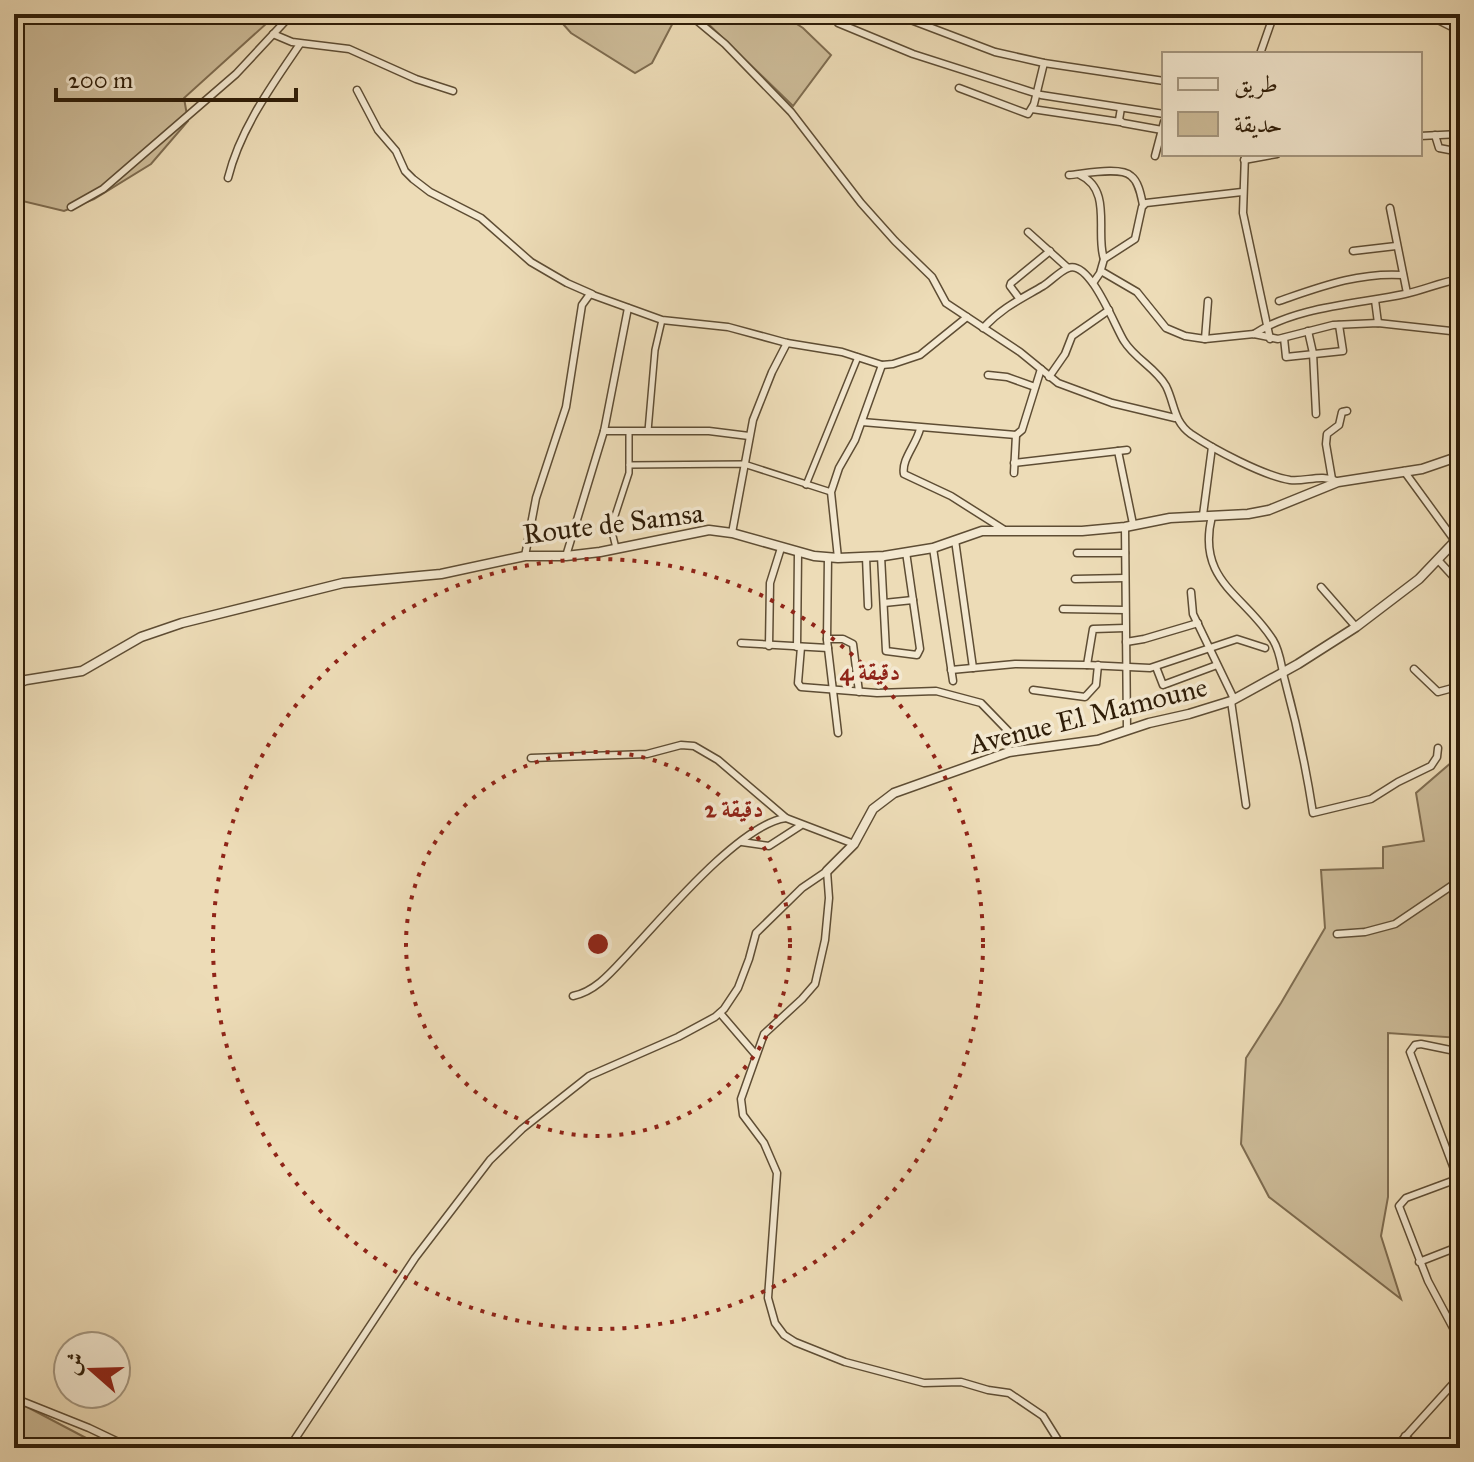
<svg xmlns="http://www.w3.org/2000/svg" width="1474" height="1462" font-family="'IM FELL Great Primer',Amiri,serif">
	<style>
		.green { fill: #cdbc99; stroke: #7e6c50; stroke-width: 2 }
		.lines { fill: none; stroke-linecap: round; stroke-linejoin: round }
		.pedestrian-casing { stroke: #5e4d34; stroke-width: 8 }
		.minor-casing { stroke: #5e4d34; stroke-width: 9 }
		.tertiary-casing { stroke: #5e4d34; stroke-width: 11 }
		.pedestrian { stroke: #f3e8d0; stroke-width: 5 }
		.minor { stroke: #f3e8d0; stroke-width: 6 }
		.tertiary { stroke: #f3e8d0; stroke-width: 8 }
		.ring { fill: none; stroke: #8f2418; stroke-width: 4; stroke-dasharray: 4 8 }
		.labels { text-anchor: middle; stroke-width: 7; stroke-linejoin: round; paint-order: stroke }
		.street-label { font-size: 28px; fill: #2f1d08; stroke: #f3e8d0 }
		.centre { fill: #8f2418; stroke: #f3e8d0; stroke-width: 4 }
		.ring-label { font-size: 24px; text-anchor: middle; font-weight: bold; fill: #8f2418; stroke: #f3e8d0; stroke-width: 7; stroke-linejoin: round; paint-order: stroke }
	</style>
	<rect width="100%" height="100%" fill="#eddcb7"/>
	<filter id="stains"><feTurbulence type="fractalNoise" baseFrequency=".0025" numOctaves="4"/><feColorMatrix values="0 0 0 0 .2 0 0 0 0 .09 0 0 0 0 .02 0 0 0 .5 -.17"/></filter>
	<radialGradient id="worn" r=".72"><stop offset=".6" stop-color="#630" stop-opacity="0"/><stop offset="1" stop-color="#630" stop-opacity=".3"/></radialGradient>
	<g class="green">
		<polygon points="14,14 277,14 184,98 188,121 151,164 94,199 64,211 14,199"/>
		<polygon points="554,14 676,14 677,15 652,63 635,73 571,33"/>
		<polygon points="698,14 781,14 803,28 831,55 793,106"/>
		<polygon points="1460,755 1460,1038 1388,1033 1388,1197 1381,1236 1401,1299 1269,1197 1241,1144 1246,1058 1281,1003 1325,928 1321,870 1383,868 1383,847 1424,841 1416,793"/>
		<polygon points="14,1400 105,1448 14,1448"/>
	</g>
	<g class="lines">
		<defs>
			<g id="pedestrian">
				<polyline points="648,431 655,350 662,320"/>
				<polyline points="629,465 744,464 831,492"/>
				<polyline points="806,485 858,357"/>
				<polyline points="616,548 611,528 629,473 629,431"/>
			</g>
			<g id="minor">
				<polyline points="689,14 725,44 791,112 861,203 895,241 932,277 946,303 1020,352 1058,383 1112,403 1175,418"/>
				<polyline points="895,14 995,52 1044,63 1164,81"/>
				<polyline points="1436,14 1438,20 1460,31"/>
				<polyline points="838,23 913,54 1041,95 1164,114"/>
				<polyline points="273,34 292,42 349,49 416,79 453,91"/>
				<polyline points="1260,54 1274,14"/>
				<polyline points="959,88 1028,114 1034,104 1044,63"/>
				<polyline points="357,90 378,130 396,151 405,171 413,179 430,192 481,218 531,262 567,283 592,294"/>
				<polyline points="1121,108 1119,120 1123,123 1162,130"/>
				<polyline points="1032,109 1120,122"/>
				<polyline points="1435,135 1439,148 1460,152"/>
				<polyline points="1420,136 1460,134"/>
				<polyline points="1245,154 1243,213 1270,339"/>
				<polyline points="1155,156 1164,122"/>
				<polyline points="1244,160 1277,154"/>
				<path d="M1069 175C1083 174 1121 166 1131 176 1139 182 1141 196 1143 205"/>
				<path d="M1080 175C1113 190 1095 234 1104 259"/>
				<path d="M228 178C240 129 272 85 300 44"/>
				<polyline points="71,207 103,189 236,74 292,14"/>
				<polyline points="1390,208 1407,293"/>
				<polyline points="1028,232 1068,268"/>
				<polyline points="1353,251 1396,246"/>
				<polyline points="1101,271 1137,292 1166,328 1185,336 1205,339 1254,334 1278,339 1333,325 1378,323 1460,332"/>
				<polyline points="1093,283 1100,273 1104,259 1135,239 1142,207 1146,203 1242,192"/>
				<polyline points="1019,298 1010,286 1011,283 1050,251"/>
				<polyline points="1375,300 1378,323"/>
				<path d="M1279 301C1320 287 1359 272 1403 275"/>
				<path d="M983 328C1003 307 1019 300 1043 286 1051 281 1059 272 1068 268 1090 259 1115 327 1124 341 1135 359 1156 368 1166 386 1175 404 1173 421 1191 434 1213 449 1264 476 1290 480 1307 482 1321 473 1338 482"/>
				<polyline points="1308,331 1313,353 1316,414"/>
				<path d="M1254 334C1297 306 1357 304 1405 294 1424 290 1441 282 1460 279"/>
				<polyline points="1284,338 1286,357 1343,351 1339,325"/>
				<polyline points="1205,339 1208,301"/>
				<polyline points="988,375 1007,377 1035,387"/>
				<polyline points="1049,377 1065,354 1072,336 1109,310"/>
				<polyline points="862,422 1016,435 1022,430 1041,369"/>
				<path d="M920 429C916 445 901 460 904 474L951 496 1003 529"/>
				<polyline points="604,431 709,431 749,436"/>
				<polyline points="1118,451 1133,524"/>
				<polyline points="1014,463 1127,450"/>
				<polyline points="1404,471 1455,541"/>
				<polyline points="1014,473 1016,435"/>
				<polyline points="1332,479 1326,444 1327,434 1339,425 1342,412 1347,411"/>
				<polyline points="1203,515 1212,447"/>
				<path d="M1212 516C1196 581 1244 594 1273 640 1281 653 1281 667 1285 681 1297 725 1306 768 1313 813L1371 799 1398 782 1431 766 1437 757 1438 748"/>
				<polyline points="1125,527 1127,730"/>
				<polyline points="732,533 753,420 772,372 787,343"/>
				<polyline points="955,540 973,668"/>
				<polyline points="933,548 953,681"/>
				<polyline points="1077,553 1125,553"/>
				<polyline points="525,556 536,498 566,407 582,305 590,294 662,320 728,327 787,343 842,352 882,365 893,364 920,355 967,317"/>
				<polyline points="566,556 604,431 628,308"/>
				<polyline points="881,556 886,651 917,655 920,649 906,552"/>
				<polyline points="828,557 827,640 838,733"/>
				<polyline points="866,557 868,606"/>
				<polyline points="838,558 831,492 839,468 855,440 882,365"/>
				<polyline points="1439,561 1460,584"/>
				<polyline points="1075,579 1125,578"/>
				<polyline points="1321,587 1356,627"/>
				<polyline points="1191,592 1193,614 1234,699"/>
				<polyline points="884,603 913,600"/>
				<polyline points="1063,609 1125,610"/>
				<polyline points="1125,628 1093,629 1087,665 1150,668 1237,639 1265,648"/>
				<polyline points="827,639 843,639 853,644 859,692"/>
				<polyline points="1126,642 1144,639 1198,623"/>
				<polyline points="741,643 828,648"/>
				<polyline points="769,646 770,583 781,548"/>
				<polyline points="797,647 798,553"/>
				<polyline points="801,647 798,683 801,687 877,693 936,691 981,703 1013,736"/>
				<polyline points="1156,667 1163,685 1217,665"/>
				<polyline points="1414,669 1438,692 1460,686"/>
				<polyline points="951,670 1015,664 1087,665"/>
				<polyline points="1033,690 1085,697 1096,685 1098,665"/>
				<polyline points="1231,701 1246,805"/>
				<polyline points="531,758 647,754 681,745 694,746 718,760 786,818 854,844"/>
				<polyline points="742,842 769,846 800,826"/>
				<polyline points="1337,934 1365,932 1395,924 1460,880"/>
				<path d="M573 996C597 991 613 970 630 952 663 917 740 824 786 818"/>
				<polyline points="720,1013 756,1055"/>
				<polyline points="1460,1052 1421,1044 1415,1045 1410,1052 1460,1185"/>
				<polyline points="14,1081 17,1087 14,1106"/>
				<polyline points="1460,1178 1406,1198 1399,1206 1428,1281 1460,1341"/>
				<polyline points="1419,1262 1460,1246"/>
				<polyline points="14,1398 89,1428 131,1448"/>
				<polyline points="1405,1436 1417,1448"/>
				<polyline points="289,1448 415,1258 490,1160 522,1129 589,1076 678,1037 715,1017 724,1009 738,988 749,959 756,933 802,888 827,871 829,898 825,940 815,984 802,999 764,1034 741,1099 743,1115 764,1143 777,1173 768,1298 775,1323 784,1335 795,1342 845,1362 924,1383 961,1382 988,1390 1009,1393 1043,1416 1063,1448"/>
				<polyline points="1395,1448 1460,1376"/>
			</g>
			<g id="tertiary">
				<polyline points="14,685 26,680 82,671 141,637 182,623 343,583 441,574 525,556 566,556 600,552 709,530 732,533 814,556 838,558 884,556 933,548 982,531 1082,531 1125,527 1170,518 1248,514 1269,510 1338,482 1422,469 1460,456"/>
				<polyline points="827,871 854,844 873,809 894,793 1009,752 1098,740 1149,723 1189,714 1231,701 1298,664 1356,627 1419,579 1460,536"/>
			</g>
		</defs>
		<use href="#pedestrian" class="pedestrian-casing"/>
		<use href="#minor" class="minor-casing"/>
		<use href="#tertiary" class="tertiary-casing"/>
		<use href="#pedestrian" class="pedestrian"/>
		<use href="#minor" class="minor"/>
		<use href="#tertiary" class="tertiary"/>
	</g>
	<g class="ring">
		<circle cx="598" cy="944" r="192"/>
		<circle cx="598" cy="944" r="385"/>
	</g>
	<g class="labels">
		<g class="street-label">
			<text transform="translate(613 523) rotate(-7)" y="10">Route de Samsa</text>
			<text transform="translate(1088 715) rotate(-14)" y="10">Avenue El Mamoune</text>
		</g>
	</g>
	<circle cx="598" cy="944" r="12" class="centre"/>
	<g class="ring-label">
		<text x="870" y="680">4 دقيقة</text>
		<text x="734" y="817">2 دقيقة</text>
	</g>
	<rect width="1474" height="1462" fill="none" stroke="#eddcb7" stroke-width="48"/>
	<rect x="16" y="16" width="1442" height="1430" fill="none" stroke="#2f1d08" stroke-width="4"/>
	<rect x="24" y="24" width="1426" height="1414" fill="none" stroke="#2f1d08" stroke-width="2"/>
	<rect x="1162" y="52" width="260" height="104" fill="#f3e8d0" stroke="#a59780" stroke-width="2"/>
	<rect x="1178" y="78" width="40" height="12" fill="#f3e8d0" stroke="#a59780" stroke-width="2"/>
	<text x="1234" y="92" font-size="24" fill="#2f1d08">طريق</text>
	<rect x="1178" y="112" width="40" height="24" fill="#cdbc99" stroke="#a59780" stroke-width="2"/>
	<text x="1234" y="132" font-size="24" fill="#2f1d08">حديقة</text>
	<g transform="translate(92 1370) rotate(290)"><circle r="38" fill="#f3e8d0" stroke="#a59780" stroke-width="2"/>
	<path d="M0-6L14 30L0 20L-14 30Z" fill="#8f2418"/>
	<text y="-12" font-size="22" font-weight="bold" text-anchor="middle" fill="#2f1d08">ش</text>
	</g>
	<path d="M56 88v12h240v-12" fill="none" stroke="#2f1d08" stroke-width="4"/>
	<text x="68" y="88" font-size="24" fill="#2f1d08" stroke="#f3e8d0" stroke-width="6" paint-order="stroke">200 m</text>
	<rect width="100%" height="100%" filter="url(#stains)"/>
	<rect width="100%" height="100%" fill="url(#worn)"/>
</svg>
